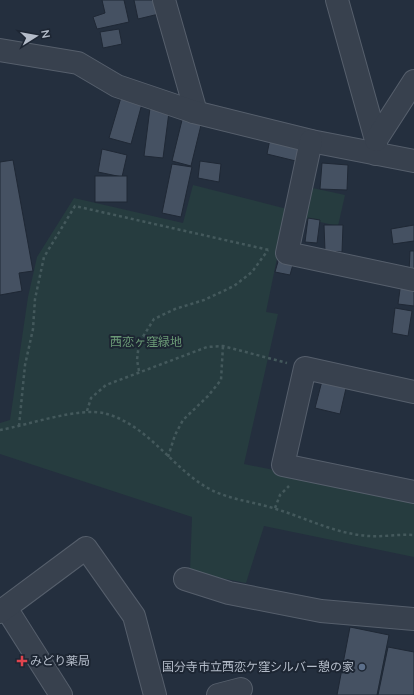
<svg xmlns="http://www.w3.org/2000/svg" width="414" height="695" font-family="'Nunito Sans','Noto Sans JP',sans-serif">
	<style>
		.green { fill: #263c3f }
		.building { fill: #455162; stroke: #1f2835 }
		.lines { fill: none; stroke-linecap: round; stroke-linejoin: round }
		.minor-casing { stroke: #565f6c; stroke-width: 24 }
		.path { stroke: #44595c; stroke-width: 2.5; stroke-dasharray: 3 3; stroke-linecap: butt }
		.minor { stroke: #38414e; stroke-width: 22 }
		.health-dot { fill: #e0444e; stroke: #1d2633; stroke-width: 1.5 }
		.service-dot { fill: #5c6f8a; stroke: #1d2633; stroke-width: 1.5 }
		.labels { text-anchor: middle; stroke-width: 4; stroke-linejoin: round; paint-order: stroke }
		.park-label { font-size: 12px; fill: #6b9a76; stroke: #1d2633 }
		.poi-label { font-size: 12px; fill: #b4bcc9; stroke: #1d2633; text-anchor: start }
	</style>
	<rect width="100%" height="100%" fill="#242f3e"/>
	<g class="green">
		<polygon points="193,185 287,209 266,312 278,314 244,464 414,498 414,557 264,526 246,583 190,572 192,517 0,454 0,423 10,420 28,297 37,257 74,198 183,223"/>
		<polygon points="308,187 345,195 338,226 302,218"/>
	</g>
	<g class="building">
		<polygon points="102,0 124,0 129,22 97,29 93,17 105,13"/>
		<polygon points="134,0 159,0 163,13 138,19"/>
		<polygon points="119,29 122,44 103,48 100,32"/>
		<polygon points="122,94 143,100 131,144 109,138"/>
		<polygon points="150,108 169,112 163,158 144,156"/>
		<polygon points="183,116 202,121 191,166 172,161"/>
		<polygon points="270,139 304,146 300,162 267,154"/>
		<polygon points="102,149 127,155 122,177 98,172"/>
		<polygon points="13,160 33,271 19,273 22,291 0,295 0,162"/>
		<polygon points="200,161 221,164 219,182 198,178"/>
		<polygon points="322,163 348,165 347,190 320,189"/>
		<polygon points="172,164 192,167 181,217 162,213"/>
		<rect x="95" y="176" width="32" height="26"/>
		<polygon points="308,218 320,220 317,243 305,242"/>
		<polygon points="324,225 343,225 342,252 325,251"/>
		<polygon points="414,225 414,241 393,244 391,229"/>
		<polygon points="410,251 414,251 414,274 409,274"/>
		<polygon points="279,258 294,261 290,275 275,272"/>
		<polygon points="401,282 414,283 414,306 398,304"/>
		<polygon points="395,308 412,311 408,336 392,333"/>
		<polygon points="323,377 347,384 340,414 315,408"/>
		<polygon points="350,627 389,635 377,695 337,695"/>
		<polygon points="388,647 414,652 414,695 378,695"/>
	</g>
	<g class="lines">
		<defs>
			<g id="minor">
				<polyline points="164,0 194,105 194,112"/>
				<polyline points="337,0 376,140 376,154"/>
				<polyline points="0,50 78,63 117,86 194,112 311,141 414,161"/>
				<polyline points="376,140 414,81"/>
				<polyline points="311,141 287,253 414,280"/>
				<polyline points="414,392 305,368 283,465 414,492"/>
				<polyline points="185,579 229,593 321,611 414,619"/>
				<polyline points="6,608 61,695"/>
				<polyline points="0,612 86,548 134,616 155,695"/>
				<polyline points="218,695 241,689"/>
			</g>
		</defs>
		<use href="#minor" class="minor-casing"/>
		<g class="path">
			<polyline points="139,371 137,360 139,343 154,319 175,309 204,300 234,286 252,272 268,250"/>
			<polyline points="87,411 91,398 106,385 207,347 223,346 287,363"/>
			<polyline points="19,426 25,365 33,329 35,299 44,257 75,206 269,250"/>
			<path d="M0 430C29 425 80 406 107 414 148 426 171 466 206 487 228 500 252 501 276 509 306 518 336 534 369 536 383 537 399 534 414 535"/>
			<polyline points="168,457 175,435 183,420 208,396 221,380 223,346"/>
			<polyline points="275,508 280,495 289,486"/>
		</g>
		<use href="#minor" class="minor"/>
	</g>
	<path class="health-dot" d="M20 655h4v4h4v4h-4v4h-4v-4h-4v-4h4z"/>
	<circle class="service-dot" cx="362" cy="667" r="4"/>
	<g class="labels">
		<g class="park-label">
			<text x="146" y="346">西恋ヶ窪緑地</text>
		</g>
		<g class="poi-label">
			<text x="30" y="665">みどり薬局</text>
			<text x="354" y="671" text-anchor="end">国分寺市立西恋ケ窪シルバー憩の家</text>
		</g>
	</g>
	<g transform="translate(36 36) rotate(79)" stroke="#1d2633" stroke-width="3" paint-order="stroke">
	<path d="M0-3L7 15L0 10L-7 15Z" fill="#b4bcc9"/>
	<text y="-6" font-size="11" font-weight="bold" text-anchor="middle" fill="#b4bcc9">N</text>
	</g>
</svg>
